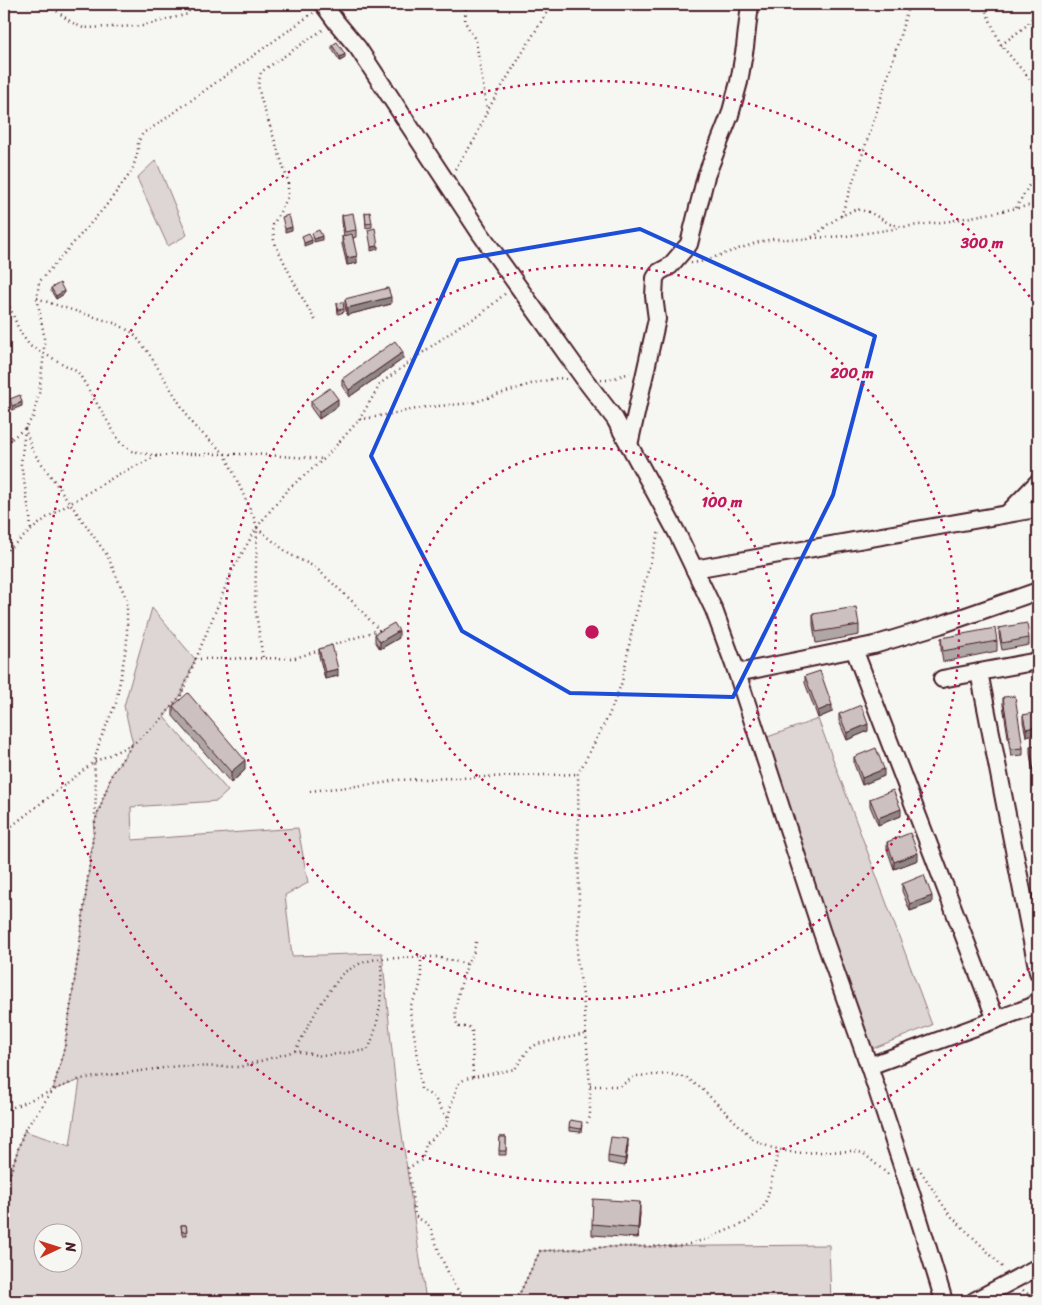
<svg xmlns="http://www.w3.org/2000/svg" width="1042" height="1305" font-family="Sriracha,sans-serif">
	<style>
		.green { fill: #ddd6d5; stroke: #947a80; fill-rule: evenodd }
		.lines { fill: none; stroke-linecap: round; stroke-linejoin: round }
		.minor-casing { stroke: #4a1f2b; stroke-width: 20 }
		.path { stroke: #4a1f2b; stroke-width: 2.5; stroke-dasharray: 1 4; stroke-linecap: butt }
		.minor { stroke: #f6f6f2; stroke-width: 16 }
		.wall { fill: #afa6a5; stroke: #4a1f2b }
		.shaded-wall { fill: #8f8786; stroke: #4a1f2b }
		.building { fill: #ccc1c0; stroke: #4a1f2b }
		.marked { fill: none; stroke: #1d4ed8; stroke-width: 4; stroke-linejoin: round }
		.ring { fill: none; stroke: #c2185b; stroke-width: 2.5; stroke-dasharray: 2.5 5 }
		.centre { fill: #c2185b; stroke: #f6f6f2; stroke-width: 2.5 }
		.ring-label { font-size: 15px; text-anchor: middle; font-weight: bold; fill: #c2185b; stroke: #f6f6f2; stroke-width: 5; stroke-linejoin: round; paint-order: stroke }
	</style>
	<rect width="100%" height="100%" fill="#f6f6f2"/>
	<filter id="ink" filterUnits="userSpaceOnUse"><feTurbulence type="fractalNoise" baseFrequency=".02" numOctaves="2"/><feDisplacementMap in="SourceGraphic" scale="10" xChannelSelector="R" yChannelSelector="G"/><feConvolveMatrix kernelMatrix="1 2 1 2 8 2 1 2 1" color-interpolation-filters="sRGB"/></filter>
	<g filter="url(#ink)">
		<g class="green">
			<polygon points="156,160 187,235 168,246 137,178"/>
			<path d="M152 608 195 659 181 695 164 717 228 791 217 801 131 807 132 840 298 828 308 883 285 895 292 956 382 953 397 1100 426 1301H4V1207L6 1186 24 1131 70 1146 80 1080 53 1090 65 1045 78 956 95 821 112 774 133 744 124 706ZM42 1232H72V1262H42Z"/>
			<polygon points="818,719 932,1025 864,1052 759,740"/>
			<polygon points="829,1245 831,1301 516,1301 540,1251 608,1247"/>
		</g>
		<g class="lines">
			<defs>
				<g id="minor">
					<polyline points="323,4 337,23 358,48 480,233 585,380 615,419 677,533 714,610 737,673 822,933 869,1066 912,1196 944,1301"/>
					<polyline points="629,445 657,319 654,296 655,278 659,272 670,266 689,244 706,176 730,115 739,82 745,47 750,4"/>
					<polyline points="1007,514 1038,482"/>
					<polyline points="694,569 1030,510 1038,510"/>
					<polyline points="854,649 996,1020"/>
					<polyline points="979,672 1038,972"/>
					<polyline points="737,673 874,645 940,625 1038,591"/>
					<polyline points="942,679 1038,661"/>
					<polyline points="869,1066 1033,1006 1038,1000"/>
					<polyline points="974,1301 1038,1267"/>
				</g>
			</defs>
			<use href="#minor" class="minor-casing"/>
			<g class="path">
				<polyline points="18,4 54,9 71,22 83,28 142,26 188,14 191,4"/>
				<polyline points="466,4 465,22 476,41 487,110"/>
				<polyline points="980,4 985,9 1001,45 1038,89"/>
				<polyline points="1001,45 1026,26 1038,11"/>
				<polyline points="455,169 475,139 487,111 552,4"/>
				<polyline points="1016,208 1038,170"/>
				<path d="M841 216C865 148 888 80 907 11V4"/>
				<polyline points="812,238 846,236 901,228"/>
				<polyline points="691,263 700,262 759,242 773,239 808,239 816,235 827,225 841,216 856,209 869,212 890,224 903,227 950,221 1038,204"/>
				<polyline points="4,293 20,332 30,346 78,372 120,442 132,451 157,456"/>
				<polyline points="37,298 53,304 117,324 133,333 148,352 193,425 225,454 254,518 257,527 255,606 263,659"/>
				<polyline points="315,320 300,294 274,242 273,225 288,197 288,181 261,99 258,85 261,72 324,29"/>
				<polyline points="601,380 608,380 630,373"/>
				<polyline points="359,420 381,383 462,324 479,316 507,292"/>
				<polyline points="25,428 32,450 107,555 127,600 127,642 116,703 100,740 94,762 96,789 95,817"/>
				<polyline points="25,429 21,464 30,516 31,530"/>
				<polyline points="4,445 25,428 33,417 39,393 44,354 44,335 37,298 39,282 105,207 132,171 138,151 138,142 143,133 158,124 313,13"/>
				<polyline points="257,528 289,554 315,567 353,602 379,630 330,646"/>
				<polyline points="4,553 46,518 119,474 157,456 179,454 252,454 323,459"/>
				<polyline points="195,659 295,658 320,650"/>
				<polyline points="310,791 384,783 394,780 578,774"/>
				<polyline points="4,832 94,762 133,744 160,721 181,695 232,571 257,527 288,489 324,459 359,420 427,407 472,403 534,383 558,378 568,379"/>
				<path d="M467 964C463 979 449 1015 459 1027H469L472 1031 473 1077"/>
				<polyline points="295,1051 319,1006 343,973 361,963 376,959 421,957"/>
				<polyline points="590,1086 620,1086 636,1076 670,1074 687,1078 702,1089 753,1139 769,1147 795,1153 853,1151 863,1153 890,1176"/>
				<path d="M4 1111 80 1079 178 1066 240 1067 295 1051 322 1056 368 1050C381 1021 382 991 381 959"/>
				<polyline points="447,1118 434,1097 421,1089 417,1050 410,1012 411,1005 419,990 421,976 421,957 436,957 467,964 473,955 477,938"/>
				<polyline points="587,1123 590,1117 590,1086 583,995 577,959 579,907 578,774 609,715 622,682 633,625 659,531"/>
				<polyline points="918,1167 949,1214 986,1250 1004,1269"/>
				<polyline points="4,1207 6,1186 24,1131 53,1090 65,1045 78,956 95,821 112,774 132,745"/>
				<polyline points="1023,1290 1033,1298 1038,1296"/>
				<polyline points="467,1301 454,1285 442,1259 430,1227 426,1223 415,1216 408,1168 422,1160 426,1144 447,1125 450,1109 458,1084 465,1079 515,1069 528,1050 537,1044 586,1034"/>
				<polyline points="516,1301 540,1251 608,1247 682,1246 707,1239 747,1222 763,1208 768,1195 779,1149"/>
			</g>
			<use href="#minor" class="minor"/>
		</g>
		<g class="wall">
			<polygon points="332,45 345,58 340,61 332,49"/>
			<polygon points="365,213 372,223 372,227 366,228"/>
			<polygon points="342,215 356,230 356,237 353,238 357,263 347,265 342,244 342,236 344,236 342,222"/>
			<polygon points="51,288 64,294 56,299 51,291"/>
			<polygon points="345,299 391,304 347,315 345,306"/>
			<polygon points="337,303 344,309 344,312 338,314"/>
			<polygon points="403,359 349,397 342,386 342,379"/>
			<polygon points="311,401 338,406 319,419 311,408"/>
			<polygon points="813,614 859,625 859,635 816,643 813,625"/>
			<polygon points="999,628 1029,638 1029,645 1002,650 999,635"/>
			<polygon points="375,634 399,638 380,649 375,641"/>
			<polygon points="941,638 997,641 997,651 943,662 941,649"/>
			<polygon points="319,649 338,676 325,679 319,656"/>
			<polygon points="805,676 832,712 818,718 805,683"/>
			<polygon points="1003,697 1023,748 1023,755 1011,756 1003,705"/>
			<polygon points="173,706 245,770 231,783 173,716"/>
			<polygon points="839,714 868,731 847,740 839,721"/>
			<polygon points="1023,715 1038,715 1038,733 1026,736 1023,722"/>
			<polygon points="1038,745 1038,790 1036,791 1030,754 1030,746"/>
			<polygon points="854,757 884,776 862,785 854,764"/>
			<polygon points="870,799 901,816 878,825 870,806"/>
			<polygon points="887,842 918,860 894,869 887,849"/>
			<polygon points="902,884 932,903 910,911 902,891"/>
			<polygon points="582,1125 581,1132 569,1131 569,1127"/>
			<polygon points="500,1137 506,1137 506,1155 499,1155"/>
			<polygon points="628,1146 625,1166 608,1163 608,1156"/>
			<polygon points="640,1213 638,1238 592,1235 592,1224"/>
			<polygon points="181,1225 186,1225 187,1235 182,1235"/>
		</g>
		<g class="shaded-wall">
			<polygon points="345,54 345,58 340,61 340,57"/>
			<polygon points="292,227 292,230 285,232 285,229"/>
			<polygon points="322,236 322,240 314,242 314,239"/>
			<polygon points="312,240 312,243 304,246 304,243"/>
			<polygon points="378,246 378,249 371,251 371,247"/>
			<polygon points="357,256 357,263 347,265 347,258"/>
			<polygon points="64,291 64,294 56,299 56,296"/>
			<polygon points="391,297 391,304 347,315 347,308"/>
			<polygon points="403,352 403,359 349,397 349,390"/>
			<polygon points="338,399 338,406 319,419 319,412"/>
			<polygon points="22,402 22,406 12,410 12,406"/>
			<polygon points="399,631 399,638 380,649 380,642"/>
			<polygon points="338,669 338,676 325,679 325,672"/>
			<polygon points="832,705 832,712 818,718 818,711"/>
			<polygon points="868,724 868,731 847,740 847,733"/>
			<polygon points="1038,726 1038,733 1026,736 1026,729"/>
			<polygon points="245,760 245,770 231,783 231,772"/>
			<polygon points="884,769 884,776 862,785 862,778"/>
			<polygon points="901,809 901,816 878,825 878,818"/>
			<polygon points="918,853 918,860 894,869 894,862"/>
			<polygon points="932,896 932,903 910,911 910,904"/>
			<polygon points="628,1139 628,1146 625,1166 625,1159"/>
			<polygon points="640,1202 640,1213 638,1238 638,1228"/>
		</g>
		<g class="building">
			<polygon points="337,42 345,54 340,57 332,45"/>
			<polygon points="370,212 372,223 366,224 365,213"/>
			<polygon points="353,213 356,230 345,232 342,215"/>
			<polygon points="289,215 292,227 285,229 282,217"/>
			<polygon points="375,228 378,246 371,247 368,230"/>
			<polygon points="319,230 322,236 314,239 312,233"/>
			<polygon points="309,233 312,240 304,243 302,236"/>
			<polygon points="352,234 357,256 347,258 342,236"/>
			<polygon points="60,283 64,291 56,296 51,288"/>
			<polygon points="388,288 391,297 347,308 345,299"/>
			<polygon points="343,302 344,309 338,310 337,303"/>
			<polygon points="395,341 403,352 349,390 342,379"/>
			<polygon points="330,388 338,399 319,412 311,401"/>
			<polygon points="20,395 22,402 12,406 10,399"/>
			<polygon points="856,607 859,625 816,632 813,614"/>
			<polygon points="394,623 399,631 380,642 375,634"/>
			<polygon points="1027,623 1029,638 1002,643 999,628"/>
			<polygon points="995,628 997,641 943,651 941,638"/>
			<polygon points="332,645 338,669 325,672 319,649"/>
			<polygon points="820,671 832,705 818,711 805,676"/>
			<polygon points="188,693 245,760 231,772 173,706"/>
			<polygon points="1015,696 1023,748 1011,749 1003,697"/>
			<polygon points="861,705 868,724 847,733 839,714"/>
			<polygon points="1038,712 1038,726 1026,729 1023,715"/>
			<polygon points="1038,745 1038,783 1036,783 1030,746"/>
			<polygon points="876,748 884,769 862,778 854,757"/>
			<polygon points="893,790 901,809 878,818 870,799"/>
			<polygon points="910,833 918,853 894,862 887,842"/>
			<polygon points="924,875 932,896 910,904 902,884"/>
			<polygon points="570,1120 582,1122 581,1129 569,1127"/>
			<polygon points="500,1137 506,1137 506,1151 499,1151"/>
			<polygon points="611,1137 628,1139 625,1159 608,1156"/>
			<polygon points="593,1199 640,1202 638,1228 592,1224"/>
			<polygon points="181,1225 186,1225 187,1231 182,1232"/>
		</g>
	</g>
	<path class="marked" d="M640 229 875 336 833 495 733 697 570 693 462 631 371 456 458 260Z"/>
	<g class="ring">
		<circle cx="592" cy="632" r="184"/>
		<circle cx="592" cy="632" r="367"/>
		<path d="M1038 956A551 551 0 1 1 1038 308"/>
	</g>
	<circle cx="592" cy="632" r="8" class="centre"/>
	<g class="ring-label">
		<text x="982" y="248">300 m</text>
		<text x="852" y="378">200 m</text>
		<text x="722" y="507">100 m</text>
	</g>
	<rect width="1042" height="1305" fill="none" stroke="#f6f6f2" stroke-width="20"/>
	<rect x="10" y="10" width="1022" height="1285" fill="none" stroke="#4a1f2b" stroke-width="2" filter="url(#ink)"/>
	<g transform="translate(58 1248) rotate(86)"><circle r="24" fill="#f6f6f2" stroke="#b1a0a2"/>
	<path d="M0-4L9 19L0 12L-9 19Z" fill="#c8321e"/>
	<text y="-8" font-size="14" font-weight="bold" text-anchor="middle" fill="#4a1f2b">N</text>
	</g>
</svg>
